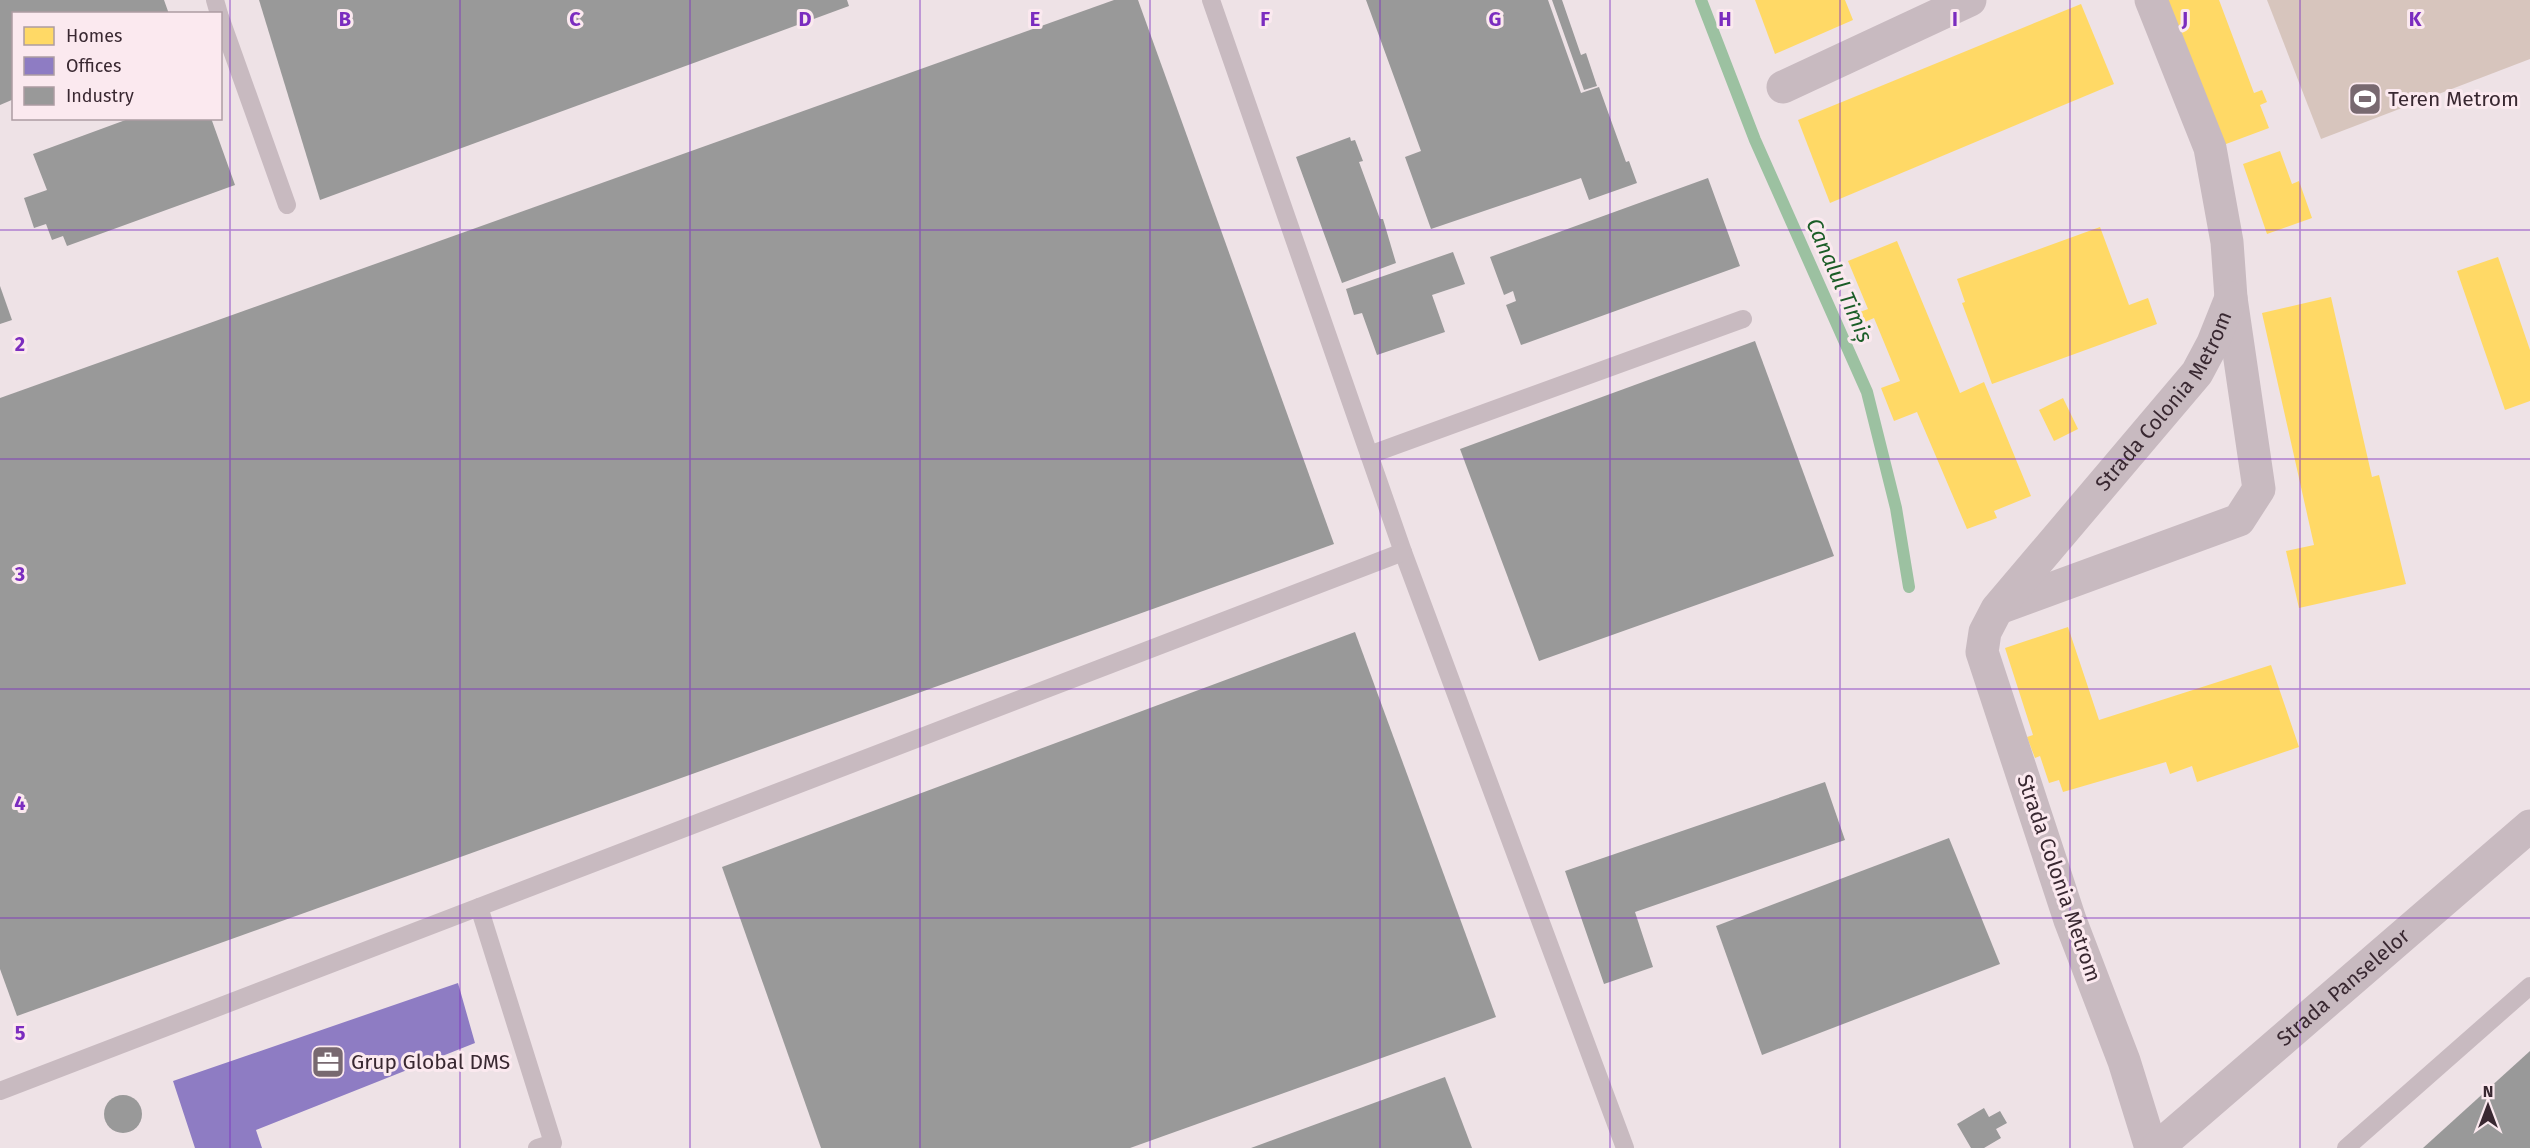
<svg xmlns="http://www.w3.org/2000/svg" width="2530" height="1148" font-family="'Fira Sans',sans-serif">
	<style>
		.green { fill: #d7c5bd }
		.homes { fill: #ffd966 }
		.offices { fill: #8e7cc3 }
		.industry { fill: #999 }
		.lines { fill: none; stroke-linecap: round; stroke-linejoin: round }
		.stream { stroke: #9cc1a1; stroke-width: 12 }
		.service { stroke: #c8bac0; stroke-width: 18 }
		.minor { stroke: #c8bac0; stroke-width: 33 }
		.grid { fill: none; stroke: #7b2cbf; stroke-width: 1.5; stroke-opacity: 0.55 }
		.labels { text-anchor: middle; stroke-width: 6; stroke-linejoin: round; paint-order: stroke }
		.poi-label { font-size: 21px; fill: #392831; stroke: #fbe9ef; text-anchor: start }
		.street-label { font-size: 21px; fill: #392831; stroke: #fbe9ef }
		.water-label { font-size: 22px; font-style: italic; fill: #1b5d27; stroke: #fbe9ef }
		.grid-label { font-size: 20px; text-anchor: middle; font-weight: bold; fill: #7b2cbf; stroke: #fbe9ef; stroke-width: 6; stroke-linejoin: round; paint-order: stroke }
	</style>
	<rect width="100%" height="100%" fill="#eee2e6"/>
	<polygon class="green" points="2267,0 2530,0 2530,59 2321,139"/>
	<g class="homes">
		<polygon points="1755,0 1845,0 1853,20 1775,54"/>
		<polygon points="2163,0 2219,0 2254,93 2262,90 2267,102 2260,105 2269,128 2218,147"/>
		<polygon points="2081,4 2114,84 1830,203 1798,120"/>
		<polygon points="2280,151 2292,184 2299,181 2312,218 2267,234 2243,164"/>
		<polygon points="2100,227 2129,305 2148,298 2157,324 1992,384 1962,303 1965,302 1957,279"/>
		<polygon points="1897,241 1960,393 1984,382 2031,496 1994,511 1997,518 1967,529 1917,412 1894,421 1881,388 1900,381 1874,318 1865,322 1860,312 1868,309 1848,261"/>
		<polygon points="2498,257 2530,350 2530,401 2505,410 2457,271"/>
		<polygon points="2331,297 2372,477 2379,475 2406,584 2299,608 2286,551 2314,545 2262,313"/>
		<polygon points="2063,398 2078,429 2054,441 2039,410"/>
		<polygon points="2068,627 2099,720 2271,665 2299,747 2197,782 2192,766 2170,774 2166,762 2063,792 2059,780 2049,783 2040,756 2035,758 2027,737 2033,735 2005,648"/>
	</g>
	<polygon class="offices" points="458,983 475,1043 256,1130 262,1148 195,1148 173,1081"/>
	<g class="industry">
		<polygon points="0,0 164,0 169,14 14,14 14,99 0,105"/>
		<polygon points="259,0 847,0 849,6 320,200"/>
		<polygon points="1114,0 1138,0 1334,544 17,1016 0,969 0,398"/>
		<polygon points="1366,0 1548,0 1581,93 1599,87 1626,162 1629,161 1637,183 1589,200 1581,178 1431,229 1405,157 1421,151"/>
		<polygon points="1552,0 1562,0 1581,55 1586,53 1597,86 1584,90"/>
		<polygon points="131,118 211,118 235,185 67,246 63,236 52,240 46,224 34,228 24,198 47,190 33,154"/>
		<polygon points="1350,137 1351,141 1355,140 1363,161 1359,162 1380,219 1383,219 1396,263 1342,283 1296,157"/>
		<polygon points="1708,178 1740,266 1521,345 1506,305 1516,301 1513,291 1504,295 1490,257"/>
		<polygon points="1453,252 1465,284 1432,295 1445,332 1377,355 1362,313 1354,315 1346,289"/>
		<polygon points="0,286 12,320 0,324"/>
		<polygon points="1755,341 1834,556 1539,661 1460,449"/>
		<polygon points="1355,632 1496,1017 1130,1148 821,1148 722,867"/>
		<polygon points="1825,782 1845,840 1635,912 1653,967 1604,984 1565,871"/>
		<polygon points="1949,838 2000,964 1762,1055 1716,926"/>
		<polygon points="2530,1051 2530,1148 2423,1148"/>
		<polygon points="1445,1077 1472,1148 1251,1148"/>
		<circle cx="123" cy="1114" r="19"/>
		<polygon points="1984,1108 1989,1117 2000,1111 2007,1123 1996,1129 2001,1138 1984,1148 1971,1148 1957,1124"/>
	</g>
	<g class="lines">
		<polyline class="stream" points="1701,0 1755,140 1867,392 1896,508 1909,587"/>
		<g class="service">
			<polyline points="215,0 219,14"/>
			<polyline points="1211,0 1403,552 1625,1148"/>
			<polyline points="220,17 287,205"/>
			<polyline points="1369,455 1743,319"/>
			<polyline points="479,907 553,1143 537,1148"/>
			<polyline points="0,1091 1403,552"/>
			<polyline points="2346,1148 2530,986"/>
		</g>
		<g class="minor">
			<polyline points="1783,87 1970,0"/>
			<polyline points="1999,608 2239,520 2259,489 2231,298 2227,242 2210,148 2151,0"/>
			<path id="s1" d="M2151 1148 2124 1061 2070 920 1982 652 1985 632 1997 609 2197 373 2213 343 2231 298"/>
			<path id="s2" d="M2157 1148 2530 826"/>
		</g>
	</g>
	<path class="grid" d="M230 0V1148M460 0V1148M690 0V1148M920 0V1148M1150 0V1148M1380 0V1148M1610 0V1148M1840 0V1148M2070 0V1148M2300 0V1148M0 230H2530M0 459H2530M0 689H2530M0 918H2530"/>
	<defs>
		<symbol id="stadium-square" viewBox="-11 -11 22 22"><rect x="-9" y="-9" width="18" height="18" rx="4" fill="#786970" stroke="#fbe9ef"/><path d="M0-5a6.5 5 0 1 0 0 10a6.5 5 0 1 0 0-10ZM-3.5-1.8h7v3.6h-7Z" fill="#fff"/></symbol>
		<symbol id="office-square" viewBox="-11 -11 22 22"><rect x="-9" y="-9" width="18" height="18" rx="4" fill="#786970" stroke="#fbe9ef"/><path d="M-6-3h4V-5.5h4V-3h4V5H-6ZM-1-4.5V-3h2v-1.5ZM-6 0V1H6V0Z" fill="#fff"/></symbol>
	</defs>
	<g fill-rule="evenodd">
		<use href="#stadium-square" x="2346" y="80" width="38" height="38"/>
		<use href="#office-square" x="309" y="1043" width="38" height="38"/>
	</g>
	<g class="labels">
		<g class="poi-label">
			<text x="2388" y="106">Teren Metrom</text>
			<text x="351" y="1069">Grup Global DMS</text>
		</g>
		<g class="street-label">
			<text dy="7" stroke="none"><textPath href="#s1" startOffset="838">Strada Colonia Metrom</textPath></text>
			<text transform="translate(2059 878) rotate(71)" y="7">Strada Colonia Metrom</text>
			<text dy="7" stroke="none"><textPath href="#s2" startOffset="246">Strada Panselelor</textPath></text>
		</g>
		<g class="water-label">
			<text transform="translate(1840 280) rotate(66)" y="8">Canalul Timiș</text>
		</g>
	</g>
	<g class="grid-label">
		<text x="345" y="26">B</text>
		<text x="575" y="26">C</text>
		<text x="805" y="26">D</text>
		<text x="1035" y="26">E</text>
		<text x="1265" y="26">F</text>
		<text x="1495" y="26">G</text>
		<text x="1725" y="26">H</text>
		<text x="1955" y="26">I</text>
		<text x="2185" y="26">J</text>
		<text x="2415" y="26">K</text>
		<text x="20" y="351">2</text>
		<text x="20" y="581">3</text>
		<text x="20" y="810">4</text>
		<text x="20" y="1040">5</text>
	</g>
	<rect x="12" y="12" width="210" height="108" fill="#fbe9ef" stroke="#ad9ca3" stroke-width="1.5"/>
	<rect x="24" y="27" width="30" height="18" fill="#ffd966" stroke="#ad9ca3" stroke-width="1.5"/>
	<text x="66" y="42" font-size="18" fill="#392831">Homes</text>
	<rect x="24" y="57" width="30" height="18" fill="#8e7cc3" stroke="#ad9ca3" stroke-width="1.5"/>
	<text x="66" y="72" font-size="18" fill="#392831">Offices</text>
	<rect x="24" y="87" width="30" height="18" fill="#999999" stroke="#ad9ca3" stroke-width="1.5"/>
	<text x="66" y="102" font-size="18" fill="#392831">Industry</text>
	<g transform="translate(2488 1106)" stroke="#fbe9ef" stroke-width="4.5" paint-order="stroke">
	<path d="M0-4.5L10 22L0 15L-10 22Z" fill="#392831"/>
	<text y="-9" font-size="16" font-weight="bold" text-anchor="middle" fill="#392831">N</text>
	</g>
</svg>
